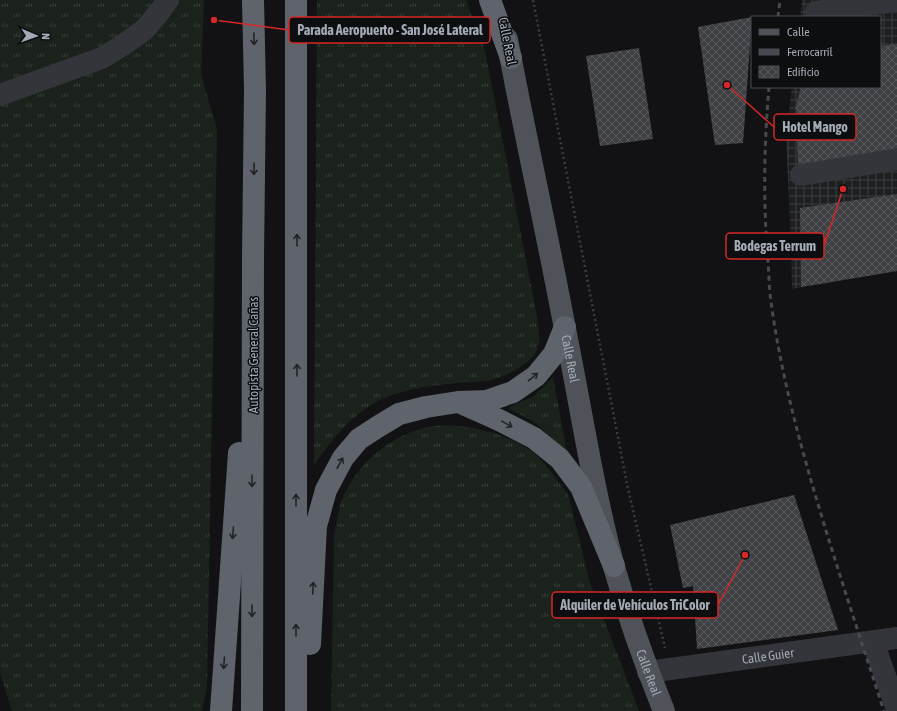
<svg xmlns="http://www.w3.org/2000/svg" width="897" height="711" font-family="'Asap Condensed',sans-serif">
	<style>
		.industrial { fill: url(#industrial-grid) }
		.grass { fill: url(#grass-tufts) }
		.building { fill: url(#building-cross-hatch) }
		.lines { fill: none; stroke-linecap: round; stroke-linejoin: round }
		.path { stroke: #393c41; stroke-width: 2.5; stroke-dasharray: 2 3; stroke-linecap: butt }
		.minor { stroke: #33353a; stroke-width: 22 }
		.major { stroke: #4f5259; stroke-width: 22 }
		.highway { stroke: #5f636b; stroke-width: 22 }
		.rail { stroke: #46494f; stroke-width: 3; stroke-dasharray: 5 4; stroke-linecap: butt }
		.oneway { stroke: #222326 }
		.labels { text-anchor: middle; stroke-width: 3; stroke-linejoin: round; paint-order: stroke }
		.street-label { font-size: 13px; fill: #a3aab6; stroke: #0d0e0f }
		.leader { fill: none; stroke: #d62828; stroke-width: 1.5 }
		.callout-dot { fill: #d62828; stroke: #0d0e0f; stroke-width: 1.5 }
		.callout { fill: #0d0e0f; stroke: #d62828; stroke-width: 1.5 }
		.callout-label { font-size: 14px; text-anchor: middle; font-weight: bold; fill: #a3aab6 }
	</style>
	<defs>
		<pattern id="industrial-grid" width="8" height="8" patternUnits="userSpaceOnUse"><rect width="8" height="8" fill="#1e1f21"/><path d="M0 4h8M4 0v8" fill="none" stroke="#3c3d3f"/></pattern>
		<pattern id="grass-tufts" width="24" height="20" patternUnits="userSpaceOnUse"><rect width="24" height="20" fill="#1a221b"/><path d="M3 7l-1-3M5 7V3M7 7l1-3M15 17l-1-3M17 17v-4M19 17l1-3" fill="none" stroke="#383f3a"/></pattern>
		<pattern id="building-cross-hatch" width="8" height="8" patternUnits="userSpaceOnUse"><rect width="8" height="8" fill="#3e4044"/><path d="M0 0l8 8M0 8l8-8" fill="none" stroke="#57595d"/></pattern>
	</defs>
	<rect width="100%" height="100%" fill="#121214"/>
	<polygon class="industrial" points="802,0 897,0 897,271 792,289 791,243 786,135 792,87 880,87 880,17 800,17"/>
	<g class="grass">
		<polygon points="0,0 204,0 201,75 217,129 207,686 202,711 12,711 0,673"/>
		<path d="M317 0H466L485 51 536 311C537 321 540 333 539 343 537 363 506 376 489 381 451 384 407 384 373 404 349 418 330 442 314 465Z"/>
		<polygon points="553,377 567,453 536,423 508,408 534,396"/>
		<path d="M446 425 468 427 494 433 516 442 532 451 545 464 568 494 590 583 639 711H331L334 536C337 520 339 502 347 489 363 459 394 434 428 427 434 426 440 425 446 425Z"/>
	</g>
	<g class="building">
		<polygon points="752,17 743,143 715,145 698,27"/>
		<polygon points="897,44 897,149 798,165 796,107 801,87 880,87 880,46"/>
		<polygon points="639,48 653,139 600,146 586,56"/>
		<polygon points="897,194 897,271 801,287 800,208"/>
		<polygon points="794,495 838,630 697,649 693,586 683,588 670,525"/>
	</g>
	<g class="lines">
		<polyline class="path" points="533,0 627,484 665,648"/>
		<g class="minor">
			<polyline points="816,12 897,1"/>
			<polyline points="0,95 102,58 123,45 144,30 157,15 168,0"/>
			<polyline points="801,175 897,159"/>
			<polyline points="873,642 897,709"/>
			<path id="s1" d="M648 672 897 638"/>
		</g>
		<path class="major" id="s2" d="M507 39C525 136 547 232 565 329 581 408 593 489 614 567 628 616 645 664 664 711"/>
		<g class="highway">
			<polyline points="490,0 511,58"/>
			<polyline points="463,404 499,420 534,438 560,459 581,487 614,566"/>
			<polyline points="310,644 316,526 326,490 343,458 359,439 379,426 399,414 426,407 458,402 487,401 513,392 536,376 554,354 565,327"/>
			<polyline points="221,711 239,453"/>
			<polyline points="252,711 253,257 255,90 253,0"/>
			<polyline points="296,711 296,0"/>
		</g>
		<g class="rail">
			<polyline points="778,17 780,0"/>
			<path d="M769 87C764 145 763 203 768 261 769 274 769 289 771 302 782 382 804 459 828 537 846 595 865 653 884 711"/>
		</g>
	</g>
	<defs><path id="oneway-shaft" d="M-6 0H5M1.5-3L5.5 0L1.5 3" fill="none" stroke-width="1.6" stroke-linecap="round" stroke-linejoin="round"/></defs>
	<g class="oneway">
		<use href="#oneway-shaft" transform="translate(254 39) rotate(89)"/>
		<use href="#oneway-shaft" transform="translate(254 169) rotate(91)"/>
		<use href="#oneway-shaft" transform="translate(297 240) rotate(-90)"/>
		<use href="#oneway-shaft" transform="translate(297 370) rotate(-90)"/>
		<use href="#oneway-shaft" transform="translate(533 377) rotate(-39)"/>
		<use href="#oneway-shaft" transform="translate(507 424) rotate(29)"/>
		<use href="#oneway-shaft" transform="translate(340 463) rotate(-61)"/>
		<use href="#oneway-shaft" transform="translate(252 481) rotate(90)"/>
		<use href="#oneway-shaft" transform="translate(296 500) rotate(-90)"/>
		<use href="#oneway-shaft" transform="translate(233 533) rotate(94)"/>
		<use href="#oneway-shaft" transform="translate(313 588) rotate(-87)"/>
		<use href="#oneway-shaft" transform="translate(252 611) rotate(90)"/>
		<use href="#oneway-shaft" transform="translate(296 630) rotate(-90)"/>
		<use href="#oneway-shaft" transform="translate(224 663) rotate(94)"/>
	</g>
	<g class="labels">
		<g class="street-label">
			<text transform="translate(508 41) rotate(79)" y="5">Calle Real</text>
			<text transform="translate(253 355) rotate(-90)" y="5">Autopista General Cañas</text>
			<text dy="5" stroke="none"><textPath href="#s2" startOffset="326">Calle Real</textPath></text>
			<text dy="5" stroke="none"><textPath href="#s1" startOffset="121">Calle Guier</textPath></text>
			<text dy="5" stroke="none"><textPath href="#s2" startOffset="650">Calle Real</textPath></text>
		</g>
	</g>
	<path class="leader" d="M214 20L289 30M727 85L774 127M843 189L824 246M745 555L718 605"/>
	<g class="callout-dot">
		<circle cx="214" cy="20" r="4"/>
		<circle cx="727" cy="85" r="4"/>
		<circle cx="843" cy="189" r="4"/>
		<circle cx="745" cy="555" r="4"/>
	</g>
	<g class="callout">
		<rect x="289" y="17" width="201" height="26" rx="4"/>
		<rect x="774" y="114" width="82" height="26" rx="4"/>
		<rect x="726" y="233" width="98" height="26" rx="4"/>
		<rect x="552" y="592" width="166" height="26" rx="4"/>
	</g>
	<g class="callout-label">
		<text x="390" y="35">Parada Aeropuerto - San José Lateral</text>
		<text x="815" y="132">Hotel Mango</text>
		<text x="775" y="251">Bodegas Terrum</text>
		<text x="635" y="610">Alquiler de Vehículos TriColor</text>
	</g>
	<rect x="751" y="16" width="130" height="72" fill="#0d0e0f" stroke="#494c52"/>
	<rect x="759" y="29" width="20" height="6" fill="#4f5259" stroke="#494c52"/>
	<text x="787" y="36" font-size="12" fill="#a3aab6">Calle</text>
	<rect x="759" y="49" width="20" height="6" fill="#46494f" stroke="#494c52"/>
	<text x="787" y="56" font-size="12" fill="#a3aab6">Ferrocarril</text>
	<rect x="759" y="66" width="20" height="12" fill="url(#building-cross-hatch)" stroke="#494c52"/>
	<text x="787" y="76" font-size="12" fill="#a3aab6">Edificio</text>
	<g transform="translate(36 36) rotate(92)" stroke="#0d0e0f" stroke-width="3" paint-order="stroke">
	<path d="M0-3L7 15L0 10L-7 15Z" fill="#a3aab6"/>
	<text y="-6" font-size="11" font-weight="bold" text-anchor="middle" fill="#a3aab6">N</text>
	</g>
</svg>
